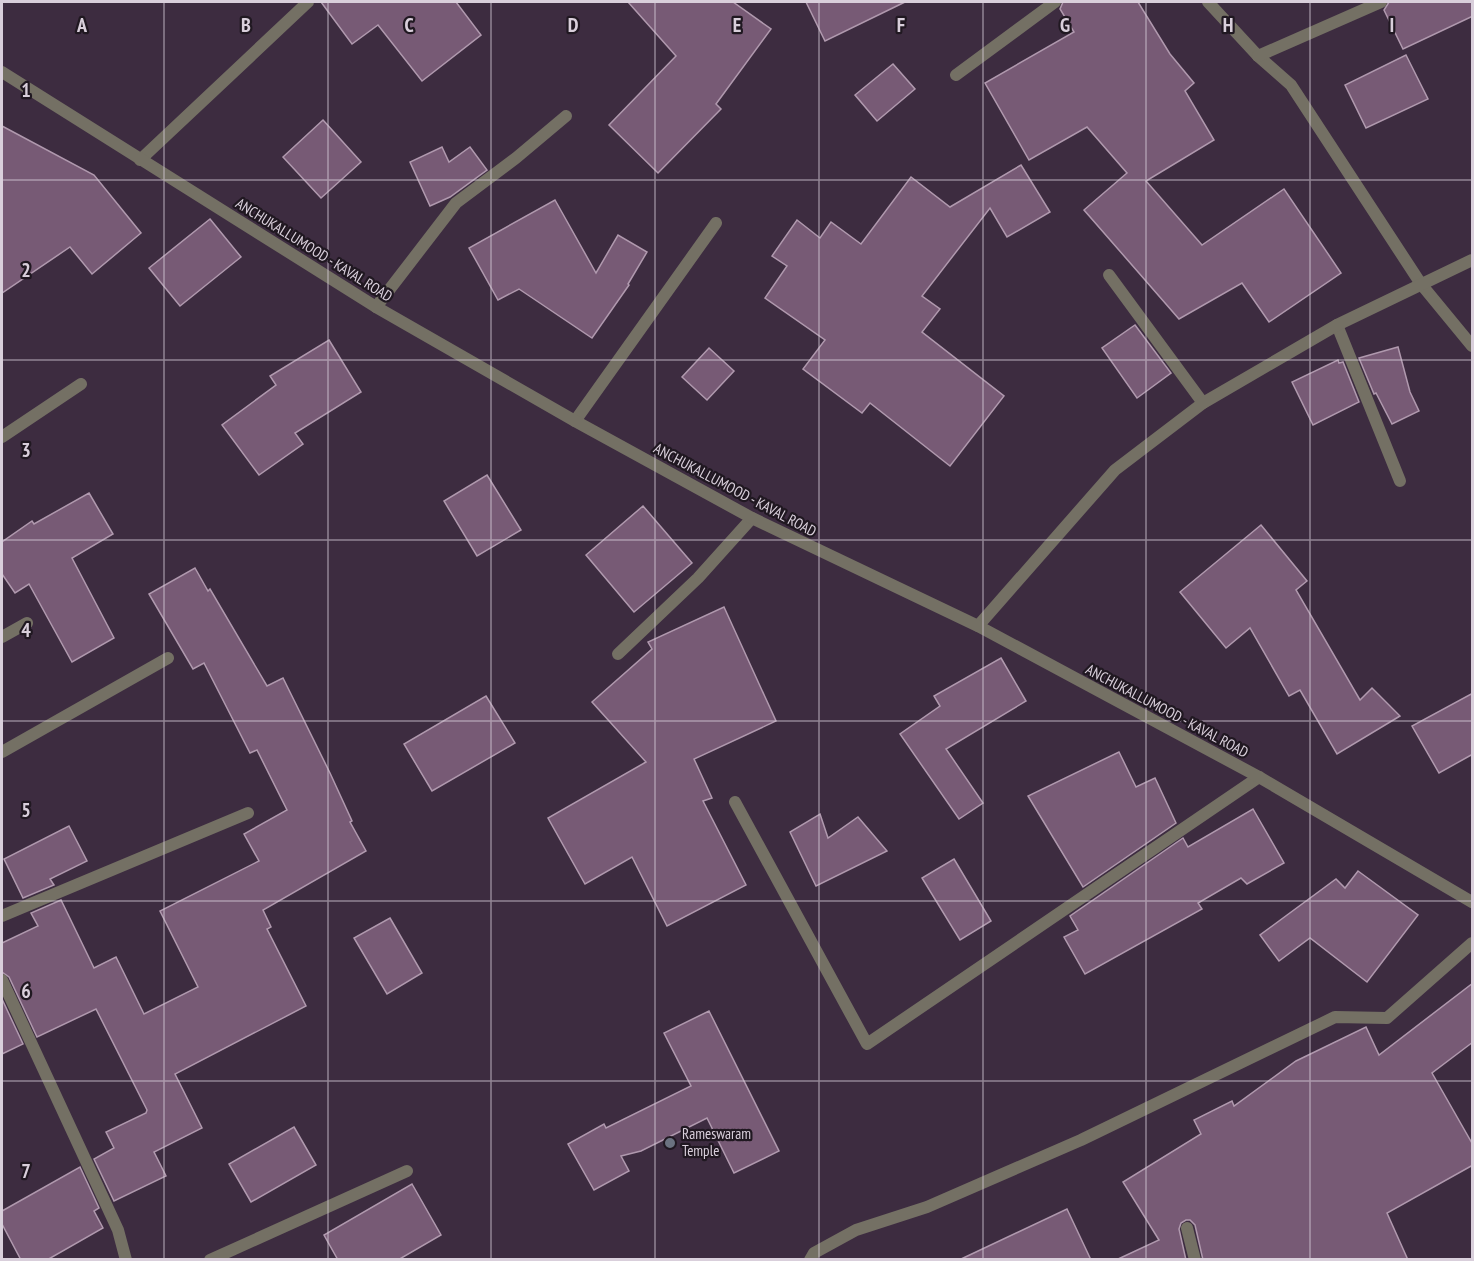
<svg xmlns="http://www.w3.org/2000/svg" width="1474" height="1261" font-family="'PT Sans Narrow',sans-serif">
	<style>
		.building { fill: #775a75; stroke: #b099ae; stroke-width: 1.5 }
		.lines { fill: none; stroke-linecap: round; stroke-linejoin: round }
		.service { stroke: #747064; stroke-width: 12 }
		.minor { stroke: #747064; stroke-width: 12 }
		.tertiary { stroke: #747064; stroke-width: 12 }
		.grid { fill: none; stroke: #d9cfdb; stroke-width: 1.5; stroke-opacity: 0.55 }
		.worship-dot { fill: #6b7280; stroke: #201821; stroke-width: 2 }
		.labels { text-anchor: middle; stroke-width: 4.5; stroke-linejoin: round; paint-order: stroke }
		.street-label { font-size: 15px; fill: #d9cfdb; stroke: #201821 }
		.poi-label { font-size: 15px; fill: #d9cfdb; stroke: #201821; text-anchor: start }
		.grid-label { font-size: 20px; text-anchor: middle; font-weight: bold; fill: #d9cfdb; stroke: #201821; stroke-width: 4.5; stroke-linejoin: round; paint-order: stroke }
	</style>
	<rect width="100%" height="100%" fill="#3d2c40"/>
	<g class="building">
		<polygon points="321,2 456,2 481,35 422,81 378,25 352,44"/>
		<polygon points="628,2 733,2 771,29 716,104 721,109 658,173 609,125 676,56"/>
		<polygon points="806,2 905,2 825,41"/>
		<polygon points="1063,2 1138,2 1170,54 1194,83 1185,91 1214,140 1146,181 1202,245 1284,189 1341,273 1269,322 1242,283 1179,319 1084,210 1127,173 1087,127 1029,160 985,83 1074,32 1060,9"/>
		<polygon points="1389,2 1473,2 1473,16 1403,49 1384,10"/>
		<polygon points="1406,55 1428,99 1366,128 1345,85"/>
		<polygon points="893,64 915,89 877,121 855,95"/>
		<polygon points="323,120 361,162 321,198 283,157"/>
		<polygon points="2,126 94,175 141,233 92,274 70,247 2,293"/>
		<polygon points="442,147 449,162 470,147 487,170 450,197 430,206 410,162"/>
		<polygon points="1021,165 1050,212 1007,237 990,208 922,296 940,309 922,332 1004,396 950,466 870,403 862,413 803,369 825,340 765,298 787,266 772,256 797,220 820,238 831,222 861,244 911,177 950,207"/>
		<polygon points="555,200 596,273 618,235 647,252 628,284 629,285 592,338 519,289 498,300 469,248"/>
		<polygon points="210,219 241,257 180,306 149,268"/>
		<polygon points="1135,325 1171,373 1137,398 1102,348"/>
		<polygon points="329,340 361,392 295,433 303,444 259,475 222,425 276,385 270,376"/>
		<polygon points="1398,347 1410,392 1419,411 1392,424 1376,393 1374,394 1359,358"/>
		<polygon points="709,348 734,371 707,400 682,377"/>
		<polygon points="1338,360 1339,363 1343,362 1359,402 1313,425 1292,382"/>
		<polygon points="487,475 521,530 477,556 444,501"/>
		<polygon points="89,493 113,534 72,558 114,638 72,662 29,584 15,593 2,574 2,542 32,521 34,524"/>
		<polygon points="643,506 692,563 634,612 586,555"/>
		<polygon points="1261,525 1307,581 1296,590 1360,700 1372,688 1400,716 1337,754 1300,690 1289,696 1250,628 1226,648 1180,592"/>
		<polygon points="195,568 208,591 210,589 267,686 283,678 330,773 352,821 350,822 366,851 263,910 271,927 267,929 306,1006 175,1074 202,1128 154,1152 166,1176 114,1201 94,1159 114,1148 106,1132 146,1113 147,1110 96,1009 37,1037 9,977 2,972 2,943 38,926 31,913 61,900 94,968 116,957 144,1014 198,987 160,911 259,861 244,834 287,810 257,750 250,753 204,663 193,669 149,594"/>
		<polygon points="724,607 776,721 694,759 712,798 703,801 746,885 667,926 632,857 585,884 548,818 646,762 592,702 652,649 648,642"/>
		<polygon points="1001,658 1026,701 946,749 983,803 959,819 900,734 940,706 934,696"/>
		<polygon points="1473,693 1473,754 1439,773 1412,726"/>
		<polygon points="486,696 515,743 432,791 404,744"/>
		<polygon points="1119,752 1136,787 1155,778 1176,823 1083,887 1028,796"/>
		<polygon points="1253,809 1284,863 1247,884 1241,878 1198,903 1202,909 1085,974 1064,937 1078,930 1070,916 1183,838 1188,847"/>
		<polygon points="820,814 828,838 858,817 887,851 816,886 790,832"/>
		<polygon points="69,826 87,861 50,879 54,885 23,898 4,859"/>
		<polygon points="954,859 991,921 960,940 922,878"/>
		<polygon points="1358,871 1418,915 1367,982 1310,938 1279,961 1260,935 1336,879 1345,888"/>
		<polygon points="390,918 422,973 387,994 354,938"/>
		<polygon points="1473,983 1473,1042 1432,1073 1473,1145 1473,1165 1387,1213 1408,1260 1203,1260 1195,1225 1190,1220 1186,1220 1181,1223 1179,1229 1186,1260 1116,1260 1159,1240 1123,1182 1201,1134 1194,1120 1232,1101 1234,1106 1296,1061 1366,1027 1379,1055"/>
		<polygon points="2,999 23,1044 2,1054"/>
		<polygon points="709,1011 779,1151 734,1173 707,1118 641,1151 621,1156 629,1171 594,1190 568,1144 604,1124 606,1128 691,1086 664,1033"/>
		<polygon points="294,1127 316,1165 251,1202 229,1164"/>
		<polygon points="80,1167 99,1208 94,1211 103,1228 47,1260 21,1260 2,1224 2,1211"/>
		<polygon points="412,1184 441,1235 398,1260 338,1260 324,1235"/>
		<polygon points="1067,1209 1091,1260 959,1260"/>
	</g>
	<g class="lines">
		<g class="service">
			<polyline points="376,307 456,203 516,158 566,116"/>
			<polyline points="618,654 698,578 752,518"/>
			<polyline points="1187,1228 1195,1260"/>
		</g>
		<g class="minor">
			<polyline points="1208,2 1258,56 1291,85 1421,284 1472,346"/>
			<polyline points="1258,56 1381,2"/>
			<polyline points="956,75 1055,2"/>
			<polyline points="140,160 308,2"/>
			<polyline points="1109,275 1203,403"/>
			<polyline points="1337,325 1400,481"/>
			<polyline points="575,421 716,223"/>
			<polyline points="2,437 81,384"/>
			<polyline points="978,626 1115,470 1203,403 1337,325 1472,260"/>
			<polyline points="2,637 27,623"/>
			<polyline points="2,752 168,658"/>
			<polyline points="735,802 867,1044 1259,777"/>
			<polyline points="2,916 248,813"/>
			<polyline points="2,980 118,1230 126,1260"/>
			<polyline points="210,1260 407,1171"/>
			<polyline points="810,1260 814,1253 856,1230 927,1207 1081,1140 1335,1017 1387,1018 1472,943"/>
		</g>
		<polyline class="tertiary" points="2,72 376,307 575,421 752,518 978,626 1259,777 1472,902"/>
	</g>
	<path class="grid" d="M164 2V1260M328 2V1260M491 2V1260M655 2V1260M819 2V1260M983 2V1260M1146 2V1260M1310 2V1260M2 180H1472M2 360H1472M2 540H1472M2 721H1472M2 901H1472M2 1081H1472"/>
	<circle class="worship-dot" cx="670" cy="1143" r="6"/>
	<g class="labels">
		<g class="street-label">
			<text transform="translate(314 250) rotate(32)" y="5">ANCHUKALLUMOOD - KAVAL ROAD</text>
			<text transform="translate(735 490) rotate(28)" y="5">ANCHUKALLUMOOD - KAVAL ROAD</text>
			<text transform="translate(1167 711) rotate(28)" y="5">ANCHUKALLUMOOD - KAVAL ROAD</text>
		</g>
		<g class="poi-label">
			<text x="682" y="1139">Rameswaram<tspan x="682" dy="17">Temple</tspan></text>
		</g>
	</g>
	<g class="grid-label">
		<text x="82" y="32">A</text>
		<text x="246" y="32">B</text>
		<text x="409" y="32">C</text>
		<text x="573" y="32">D</text>
		<text x="737" y="32">E</text>
		<text x="901" y="32">F</text>
		<text x="1065" y="32">G</text>
		<text x="1228" y="32">H</text>
		<text x="1392" y="32">I</text>
		<text x="26" y="97">1</text>
		<text x="26" y="277">2</text>
		<text x="26" y="457">3</text>
		<text x="26" y="637">4</text>
		<text x="26" y="817">5</text>
		<text x="26" y="998">6</text>
		<text x="26" y="1178">7</text>
	</g>
	<rect width="1474" height="1261" fill="none" stroke="#d9cfdb" stroke-width="6"/>
</svg>
